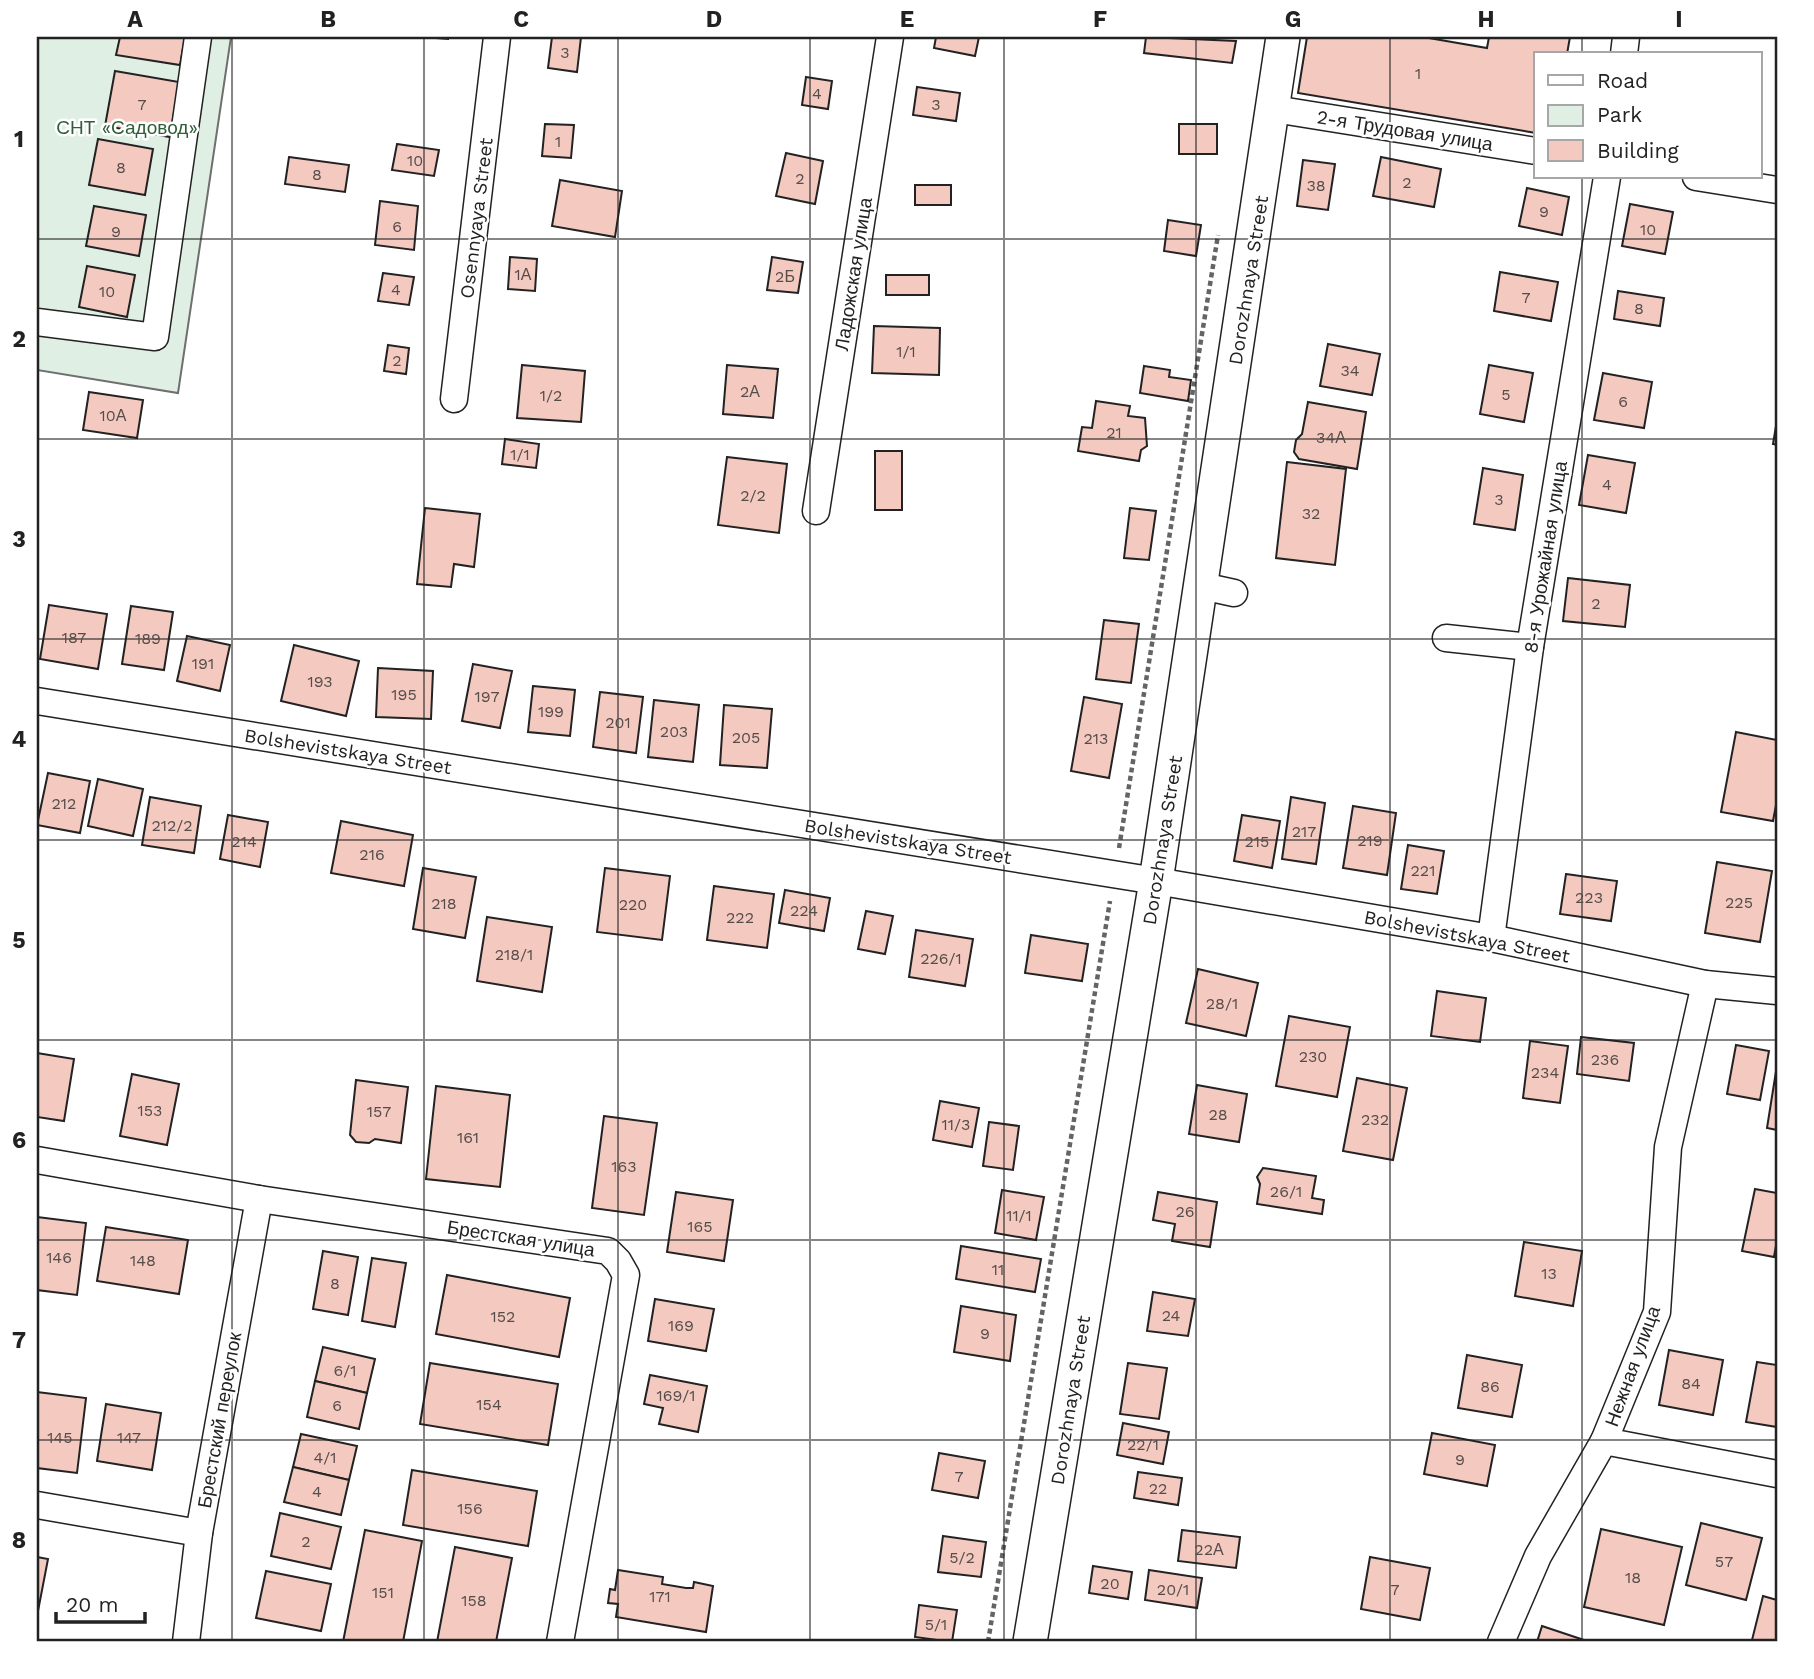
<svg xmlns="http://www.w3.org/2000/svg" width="1814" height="1679" font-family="'Work Sans',sans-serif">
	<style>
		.green { fill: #e0efe3; stroke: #6f6f6f; stroke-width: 2 }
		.building { fill: #f3c9c0; stroke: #222; stroke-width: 2 }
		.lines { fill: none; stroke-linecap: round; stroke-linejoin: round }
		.minor-casing { stroke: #222; stroke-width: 29 }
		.tertiary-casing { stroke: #222; stroke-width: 36 }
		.path { stroke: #646464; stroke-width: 4.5; stroke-dasharray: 5 3.5; stroke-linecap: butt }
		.minor { stroke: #fff; stroke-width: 26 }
		.tertiary { stroke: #fff; stroke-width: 33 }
		.grid { fill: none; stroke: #222; stroke-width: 2; stroke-opacity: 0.55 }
		.labels { text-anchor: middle; stroke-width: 5; stroke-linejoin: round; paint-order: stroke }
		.number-label { font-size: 16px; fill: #564c4a }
		.park-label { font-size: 19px; fill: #2f5e38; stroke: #fff }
		.street-label { font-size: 19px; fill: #222; stroke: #fff }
		.neatline { fill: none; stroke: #222; stroke-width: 2.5 }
		.grid-label { font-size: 23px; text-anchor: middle; font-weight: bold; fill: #222 }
	</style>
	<rect width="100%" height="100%" fill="#fff"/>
	<polygon class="green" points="37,37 231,37 178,393 37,370"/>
	<g class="building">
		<polygon points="120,37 185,37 180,65 116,55"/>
		<polygon points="422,37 448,37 448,39"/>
		<polygon points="552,37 581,37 577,72 548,68"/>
		<polygon points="936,37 979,37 975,56 934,48"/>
		<polygon points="1146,37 1236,41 1232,63 1144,53"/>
		<polygon points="1307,37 1423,37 1487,48 1489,37 1570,37 1567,54 1536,54 1536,133 1298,93"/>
		<polygon points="115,71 179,82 170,137 105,126"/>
		<polygon points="806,77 832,81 828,109 802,105"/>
		<polygon points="917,87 960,93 956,121 913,115"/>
		<polygon points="545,124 574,125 571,158 542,156"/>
		<rect x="1179" y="124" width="38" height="30"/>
		<polygon points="98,139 153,149 145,195 89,185"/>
		<polygon points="397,144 439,150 434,176 392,170"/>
		<polygon points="786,153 823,161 815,204 776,196"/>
		<polygon points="289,157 349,165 345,192 285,184"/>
		<polygon points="1381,157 1441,169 1434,207 1373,196"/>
		<polygon points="1303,160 1335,164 1328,210 1297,206"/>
		<polygon points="560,180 622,191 615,237 552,226"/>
		<rect x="915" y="185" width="36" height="20"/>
		<polygon points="1527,188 1569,197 1562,235 1519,226"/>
		<polygon points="380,201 418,206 414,250 375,245"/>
		<polygon points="1630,204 1673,212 1665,254 1622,246"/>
		<polygon points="94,206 146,215 139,256 86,246"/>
		<polygon points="1168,220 1201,225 1196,256 1164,251"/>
		<polygon points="510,257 537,259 535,291 508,289"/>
		<polygon points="772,257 803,262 798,293 767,290"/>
		<polygon points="87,266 135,275 127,317 79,307"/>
		<polygon points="1500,272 1558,282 1551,321 1494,311"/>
		<polygon points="383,273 414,277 409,305 378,301"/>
		<rect x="886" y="275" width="43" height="20"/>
		<polygon points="1618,291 1664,298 1660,326 1614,319"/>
		<polygon points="874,326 940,328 939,375 872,373"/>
		<polygon points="1328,344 1380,354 1372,395 1320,386"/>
		<polygon points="388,345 409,348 406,374 384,371"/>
		<polygon points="522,365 585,371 581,422 517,418"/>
		<polygon points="727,365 778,369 773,418 723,414"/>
		<polygon points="1489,365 1533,373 1524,422 1480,414"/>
		<polygon points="1144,366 1170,370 1169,377 1191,380 1188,401 1140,393"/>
		<polygon points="1603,373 1652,382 1644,428 1594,420"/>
		<polygon points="89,392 143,400 137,438 83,430"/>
		<polygon points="1096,401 1130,406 1128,416 1145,418 1147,446 1141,450 1139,461 1078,451 1082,427 1092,428"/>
		<polygon points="1308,402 1366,412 1357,469 1299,459 1294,452 1296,440 1302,434"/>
		<polygon points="1777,420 1777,445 1773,444"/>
		<polygon points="505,439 539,444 536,468 502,464"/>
		<rect x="875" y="451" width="27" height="59"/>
		<polygon points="1588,455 1635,463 1626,513 1579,505"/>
		<polygon points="727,457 787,464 779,533 718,525"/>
		<polygon points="1287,462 1346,469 1335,565 1276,558"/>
		<polygon points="1483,468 1523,475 1515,530 1474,524"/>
		<polygon points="425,508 480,514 474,567 454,564 451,587 417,584"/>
		<polygon points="1130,508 1156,511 1149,560 1124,558"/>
		<polygon points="1568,578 1630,585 1625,627 1563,621"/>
		<polygon points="49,605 107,614 98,669 40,659"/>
		<polygon points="131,606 173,612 164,670 122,664"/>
		<polygon points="1104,620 1139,624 1131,683 1096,679"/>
		<polygon points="187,636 230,645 220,691 177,681"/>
		<polygon points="294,645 359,661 346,716 281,701"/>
		<polygon points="473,664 512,671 500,728 462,721"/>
		<polygon points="378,668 433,671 431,719 376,717"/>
		<polygon points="533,686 575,690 570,736 528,732"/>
		<polygon points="600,692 643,697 636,753 593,747"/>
		<polygon points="1084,697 1122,704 1109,778 1071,771"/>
		<polygon points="654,700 699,705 693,762 648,757"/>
		<polygon points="724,705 772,709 767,768 720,765"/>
		<polygon points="1736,732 1777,740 1777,800 1773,821 1721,812"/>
		<polygon points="48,773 90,781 80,833 37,825"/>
		<polygon points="98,779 143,789 133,836 88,826"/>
		<polygon points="150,797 201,806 194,853 142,845"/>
		<polygon points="1291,797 1325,803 1316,864 1282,859"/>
		<polygon points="1353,806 1396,813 1387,875 1343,868"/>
		<polygon points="228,815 268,822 260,867 220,859"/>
		<polygon points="1242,815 1280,821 1272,868 1234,861"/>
		<polygon points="341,821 413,835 404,886 331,873"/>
		<polygon points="1408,845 1444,851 1437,894 1401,889"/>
		<polygon points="1717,862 1772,871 1760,942 1705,933"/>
		<polygon points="423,868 476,877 465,938 413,929"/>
		<polygon points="605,868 670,876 662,940 597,932"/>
		<polygon points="1566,874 1617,881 1611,921 1560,914"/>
		<polygon points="714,886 774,894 767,948 707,940"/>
		<polygon points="785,890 830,898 824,931 779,923"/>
		<polygon points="866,911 893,916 885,954 858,949"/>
		<polygon points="487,917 552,927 542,992 477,981"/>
		<polygon points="916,930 973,939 965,986 909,977"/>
		<polygon points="1031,935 1088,944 1082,981 1025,973"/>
		<polygon points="1198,969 1258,983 1246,1036 1186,1023"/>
		<polygon points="1437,991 1486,998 1480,1042 1431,1036"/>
		<polygon points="1289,1016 1350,1027 1337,1097 1276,1086"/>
		<polygon points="1581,1037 1634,1043 1629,1081 1577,1074"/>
		<polygon points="1530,1041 1568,1046 1560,1103 1523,1098"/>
		<polygon points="1736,1045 1769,1051 1760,1100 1727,1094"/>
		<polygon points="37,1053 74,1059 64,1121 37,1117"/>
		<polygon points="1777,1065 1777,1130 1767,1128"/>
		<polygon points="132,1074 179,1084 167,1145 120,1136"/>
		<polygon points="1357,1078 1407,1088 1393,1160 1343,1151"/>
		<polygon points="356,1080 408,1087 401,1143 375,1139 369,1143 356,1142 350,1135"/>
		<polygon points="1197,1085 1247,1094 1239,1142 1189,1134"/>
		<polygon points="436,1086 510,1095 500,1187 426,1179"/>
		<polygon points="940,1101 979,1108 972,1147 933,1140"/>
		<polygon points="604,1116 657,1123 644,1215 592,1208"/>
		<polygon points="989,1122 1019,1126 1013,1170 983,1166"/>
		<polygon points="1263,1168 1316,1176 1312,1198 1324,1200 1322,1214 1257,1204 1260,1184 1257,1177"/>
		<polygon points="1755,1189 1777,1193 1777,1240 1774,1257 1742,1251"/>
		<polygon points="1002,1190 1044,1197 1036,1240 995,1233"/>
		<polygon points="676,1192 733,1200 724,1261 667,1252"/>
		<polygon points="1158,1192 1217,1202 1210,1247 1172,1241 1175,1224 1153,1220"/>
		<polygon points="37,1217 86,1223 77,1295 37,1290"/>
		<polygon points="106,1227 188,1240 179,1294 97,1281"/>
		<polygon points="1524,1242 1582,1251 1573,1306 1515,1296"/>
		<polygon points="961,1246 1041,1259 1035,1292 956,1279"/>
		<polygon points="323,1251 358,1257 348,1315 313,1309"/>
		<polygon points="372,1258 406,1263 395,1327 362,1321"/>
		<polygon points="447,1275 570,1298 559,1357 436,1334"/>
		<polygon points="1153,1292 1195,1299 1188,1336 1147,1331"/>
		<polygon points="655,1299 714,1309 706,1351 648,1341"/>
		<polygon points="961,1306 1016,1315 1010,1361 954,1352"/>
		<polygon points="323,1347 375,1359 367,1393 315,1381"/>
		<polygon points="1669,1350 1723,1360 1713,1415 1659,1405"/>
		<polygon points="1467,1355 1522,1365 1512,1417 1458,1408"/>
		<polygon points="1757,1362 1777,1365 1777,1427 1746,1422"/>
		<polygon points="430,1363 558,1384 548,1445 420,1424"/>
		<polygon points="1128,1363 1167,1368 1159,1419 1120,1414"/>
		<polygon points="650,1375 707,1386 698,1432 659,1424 663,1408 644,1404"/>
		<polygon points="315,1381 367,1393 359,1429 307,1417"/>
		<polygon points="37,1392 86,1398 77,1473 37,1468"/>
		<polygon points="106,1404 161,1413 152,1470 97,1461"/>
		<polygon points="1123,1423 1169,1432 1163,1464 1117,1455"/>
		<polygon points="1432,1433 1495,1445 1487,1486 1424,1474"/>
		<polygon points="301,1434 357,1446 349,1480 293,1467"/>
		<polygon points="939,1453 985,1461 978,1498 932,1490"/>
		<polygon points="293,1467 349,1480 341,1515 284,1502"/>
		<polygon points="412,1470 537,1491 528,1546 403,1525"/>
		<polygon points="1138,1472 1182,1478 1178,1505 1134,1498"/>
		<polygon points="280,1513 341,1527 331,1569 271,1556"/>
		<polygon points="1701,1523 1762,1538 1746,1600 1686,1585"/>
		<polygon points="1601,1529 1682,1547 1664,1625 1584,1607"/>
		<polygon points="365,1530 422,1541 403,1642 343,1642"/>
		<polygon points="1182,1530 1240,1537 1236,1568 1178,1561"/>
		<polygon points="943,1536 986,1542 981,1577 938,1572"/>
		<polygon points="455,1547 512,1558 496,1642 437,1642"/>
		<polygon points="37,1557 48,1559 38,1611 37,1610"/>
		<polygon points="1370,1557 1430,1568 1420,1620 1361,1609"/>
		<polygon points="1093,1566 1132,1572 1128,1599 1089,1593"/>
		<polygon points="618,1570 663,1577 662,1584 686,1588 693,1588 694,1582 713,1586 706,1632 616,1617 618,1604 608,1603 610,1589 615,1590"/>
		<polygon points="1149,1570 1202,1578 1197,1608 1145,1600"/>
		<polygon points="266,1571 331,1584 321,1631 256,1618"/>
		<polygon points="1763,1596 1777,1600 1777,1642 1752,1640"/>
		<polygon points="919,1605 957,1610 952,1642 915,1637"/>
		<polygon points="1542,1626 1587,1641 1587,1642 1537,1642"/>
	</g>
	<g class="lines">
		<defs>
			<g id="minor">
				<polyline points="1624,54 1626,37"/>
				<polyline points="1274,109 1536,151"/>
				<polyline points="1696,177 1777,190"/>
				<polyline points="37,322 155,337 198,37"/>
				<polyline points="454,399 497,37"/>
				<polyline points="816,511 890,37"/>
				<polyline points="1202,586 1234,593"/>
				<polyline points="1446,638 1530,647"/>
				<polyline points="37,701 1156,881 1491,938 1705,984 1777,991"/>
				<polyline points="1491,938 1530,647 1607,177"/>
				<polyline points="37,1160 259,1199 608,1251 618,1261 626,1275 560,1642"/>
				<polyline points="1604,1441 1777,1474"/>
				<polyline points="37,1505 199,1533"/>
				<polyline points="186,1642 199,1533 259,1199"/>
				<polyline points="1501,1642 1538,1556 1604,1441 1657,1312 1668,1147 1705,984"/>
			</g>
			<polyline id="tertiary" points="1030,1642 1156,881 1283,37"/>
		</defs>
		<use href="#minor" class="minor-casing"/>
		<use href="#tertiary" class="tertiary-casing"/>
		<g class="path">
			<polyline points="1119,848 1218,235"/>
			<polyline points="988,1642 1110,901"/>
		</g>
		<use href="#minor" class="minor"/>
		<use href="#tertiary" class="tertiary"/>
	</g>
	<path class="grid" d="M232 37V1642M424 37V1642M618 37V1642M810 37V1642M1004 37V1642M1196 37V1642M1390 37V1642M1582 37V54M1582 177V1642M37 239H1777M37 439H1777M37 639H1777M37 840H1777M37 1040H1777M37 1240H1777M37 1440H1777"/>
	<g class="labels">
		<g class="number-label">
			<text x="565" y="58">3</text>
			<text x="1418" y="79">1</text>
			<text x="817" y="99">4</text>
			<text x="142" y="110">7</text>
			<text x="936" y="110">3</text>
			<text x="558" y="147">1</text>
			<text x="415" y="166">10</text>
			<text x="121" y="173">8</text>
			<text x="317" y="180">8</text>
			<text x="800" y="184">2</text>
			<text x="1407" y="188">2</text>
			<text x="1316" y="191">38</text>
			<text x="1544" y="217">9</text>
			<text x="397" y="232">6</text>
			<text x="1648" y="235">10</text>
			<text x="116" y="237">9</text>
			<text x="523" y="280">1А</text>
			<text x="785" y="282">2Б</text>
			<text x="396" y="295">4</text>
			<text x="107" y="297">10</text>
			<text x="1526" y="303">7</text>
			<text x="1639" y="314">8</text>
			<text x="906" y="357">1/1</text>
			<text x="397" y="366">2</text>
			<text x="1350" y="376">34</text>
			<text x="750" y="397">2А</text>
			<text x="1506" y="400">5</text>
			<text x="551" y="401">1/2</text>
			<text x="1623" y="407">6</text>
			<text x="113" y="421">10А</text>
			<text x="1114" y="438">21</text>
			<text x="1331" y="443">34А</text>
			<text x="520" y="460">1/1</text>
			<text x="1607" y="490">4</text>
			<text x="753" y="501">2/2</text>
			<text x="1499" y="505">3</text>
			<text x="1311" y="519">32</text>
			<text x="1596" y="609">2</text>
			<text x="74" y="643">187</text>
			<text x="148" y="644">189</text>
			<text x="203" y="669">191</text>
			<text x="320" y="687">193</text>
			<text x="404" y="700">195</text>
			<text x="487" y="702">197</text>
			<text x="551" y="717">199</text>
			<text x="618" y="728">201</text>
			<text x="674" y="737">203</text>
			<text x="746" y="743">205</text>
			<text x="1096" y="744">213</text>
			<text x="64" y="809">212</text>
			<text x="172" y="831">212/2</text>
			<text x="1304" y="837">217</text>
			<text x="1370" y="846">219</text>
			<text x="244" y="847">214</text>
			<text x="1257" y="847">215</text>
			<text x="372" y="860">216</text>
			<text x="1423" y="876">221</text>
			<text x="1589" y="903">223</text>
			<text x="1739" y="908">225</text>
			<text x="444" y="909">218</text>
			<text x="633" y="910">220</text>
			<text x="804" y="916">224</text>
			<text x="740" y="923">222</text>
			<text x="514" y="960">218/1</text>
			<text x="941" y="964">226/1</text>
			<text x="1222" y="1009">28/1</text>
			<text x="1313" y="1062">230</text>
			<text x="1605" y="1065">236</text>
			<text x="1545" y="1078">234</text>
			<text x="150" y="1116">153</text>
			<text x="379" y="1117">157</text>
			<text x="1218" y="1120">28</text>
			<text x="1375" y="1125">232</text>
			<text x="956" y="1130">11/3</text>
			<text x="468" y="1143">161</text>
			<text x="624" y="1172">163</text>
			<text x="1286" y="1197">26/1</text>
			<text x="1185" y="1217">26</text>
			<text x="1019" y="1221">11/1</text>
			<text x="700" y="1232">165</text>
			<text x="59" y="1263">146</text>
			<text x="143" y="1266">148</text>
			<text x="998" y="1275">11</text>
			<text x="1549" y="1279">13</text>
			<text x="335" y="1289">8</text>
			<text x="1171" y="1321">24</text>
			<text x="503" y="1322">152</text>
			<text x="681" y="1331">169</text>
			<text x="985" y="1339">9</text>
			<text x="345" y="1376">6/1</text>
			<text x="1691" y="1389">84</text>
			<text x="1490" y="1392">86</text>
			<text x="676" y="1401">169/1</text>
			<text x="489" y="1410">154</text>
			<text x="337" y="1411">6</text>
			<text x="60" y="1443">145</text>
			<text x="129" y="1443">147</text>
			<text x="1143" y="1450">22/1</text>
			<text x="325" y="1463">4/1</text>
			<text x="1460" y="1465">9</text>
			<text x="959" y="1482">7</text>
			<text x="1158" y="1494">22</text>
			<text x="317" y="1497">4</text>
			<text x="470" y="1514">156</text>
			<text x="306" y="1547">2</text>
			<text x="1209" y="1555">22А</text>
			<text x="962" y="1563">5/2</text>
			<text x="1724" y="1567">57</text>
			<text x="1633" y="1583">18</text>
			<text x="1110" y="1589">20</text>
			<text x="1173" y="1595">20/1</text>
			<text x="1395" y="1595">7</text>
			<text x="383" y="1598">151</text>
			<text x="660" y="1602">171</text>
			<text x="474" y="1606">158</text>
			<text x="936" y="1630">5/1</text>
		</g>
		<g class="park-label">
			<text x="127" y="134">СНТ «Садовод»</text>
		</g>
		<g class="street-label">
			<text transform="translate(1405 130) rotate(9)" y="7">2-я Трудовая улица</text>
			<text transform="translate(476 218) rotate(-83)" y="7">Osennyaya Street</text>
			<text transform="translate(853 274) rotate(-81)" y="7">Ладожская улица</text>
			<text transform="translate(1248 280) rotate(-81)" y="7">Dorozhnaya Street</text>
			<text transform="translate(1545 557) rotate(-81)" y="7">8-я Урожайная улица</text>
			<text transform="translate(348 751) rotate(9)" y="7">Bolshevistskaya Street</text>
			<text transform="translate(1162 840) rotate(-81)" y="7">Dorozhnaya Street</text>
			<text transform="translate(908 841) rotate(9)" y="7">Bolshevistskaya Street</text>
			<text transform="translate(1467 936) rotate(11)" y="7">Bolshevistskaya Street</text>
			<text transform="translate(521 1238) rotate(9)" y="7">Брестская улица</text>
			<text transform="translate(1632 1366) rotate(-70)" y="7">Нежная улица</text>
			<text transform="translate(1070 1400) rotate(-81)" y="7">Dorozhnaya Street</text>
			<text transform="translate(219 1420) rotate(-80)" y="7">Брестский переулок</text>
		</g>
	</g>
	<rect width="1814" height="1679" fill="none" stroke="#ffffff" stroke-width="77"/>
	<rect x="1534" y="52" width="228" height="126" fill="#ffffff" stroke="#a7a7a7" stroke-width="2"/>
	<rect x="1548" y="75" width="35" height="10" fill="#ffffff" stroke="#a7a7a7" stroke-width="2"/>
	<text x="1597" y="88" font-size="21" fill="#222222">Road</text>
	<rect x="1548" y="105" width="35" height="21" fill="#e0efe3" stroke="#a7a7a7" stroke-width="2"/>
	<text x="1597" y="122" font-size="21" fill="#222222">Park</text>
	<rect x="1548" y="140" width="35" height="21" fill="#f3c9c0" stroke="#a7a7a7" stroke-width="2"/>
	<text x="1597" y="158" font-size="21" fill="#222222">Building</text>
	<path d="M56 1612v10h89v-10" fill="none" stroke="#222222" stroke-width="3.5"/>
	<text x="66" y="1612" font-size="21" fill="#222222" stroke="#ffffff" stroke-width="5" paint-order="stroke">20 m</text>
	<rect x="38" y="38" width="1738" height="1602" class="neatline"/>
	<g class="grid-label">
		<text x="135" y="27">A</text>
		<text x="328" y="27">B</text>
		<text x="521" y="27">C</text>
		<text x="714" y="27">D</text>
		<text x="907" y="27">E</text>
		<text x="1100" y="27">F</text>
		<text x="1293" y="27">G</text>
		<text x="1486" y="27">H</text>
		<text x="1679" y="27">I</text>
		<text x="19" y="147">1</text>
		<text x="19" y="347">2</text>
		<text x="19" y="547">3</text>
		<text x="19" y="747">4</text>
		<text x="19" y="948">5</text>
		<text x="19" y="1148">6</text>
		<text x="19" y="1348">7</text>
		<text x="19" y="1548">8</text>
	</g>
</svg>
